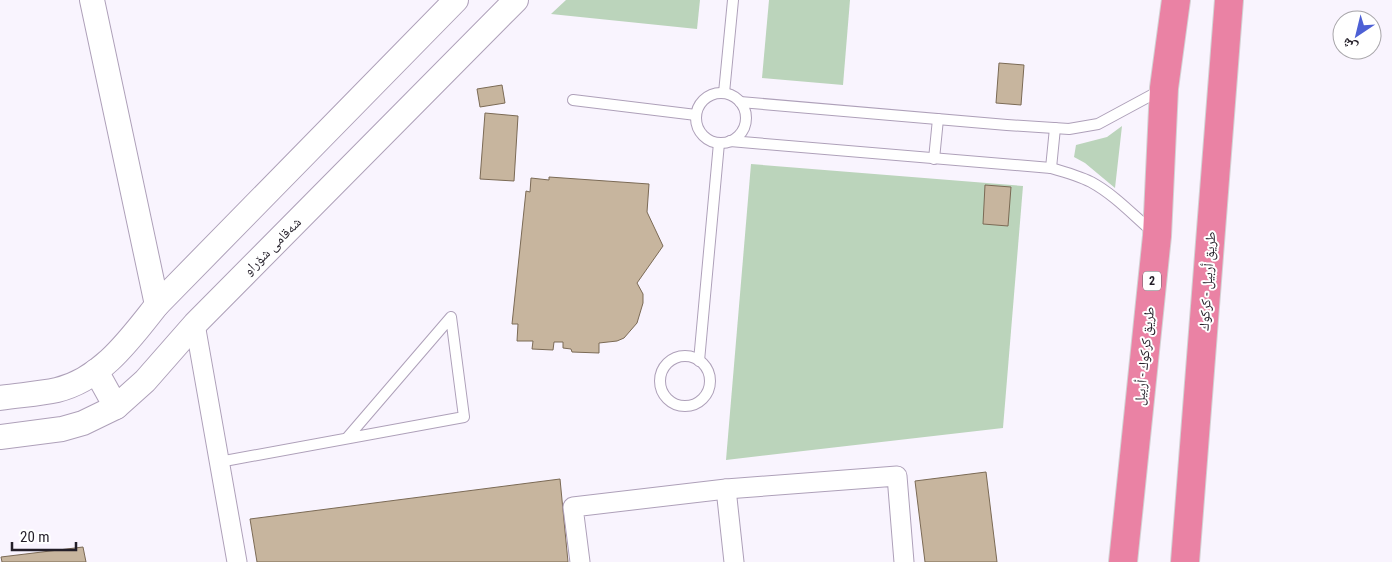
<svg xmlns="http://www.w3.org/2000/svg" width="1392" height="562" font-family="'Roboto Condensed','Noto Naskh Arabic',sans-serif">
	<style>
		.green { fill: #bbd4bb }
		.building { fill: #c7b59e; stroke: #7b6a55 }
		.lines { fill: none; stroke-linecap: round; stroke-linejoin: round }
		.service-casing { stroke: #aea0b9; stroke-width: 12 }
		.minor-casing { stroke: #aea0b9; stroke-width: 21 }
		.tertiary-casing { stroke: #aea0b9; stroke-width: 26 }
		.trunk-casing { stroke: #d3d2d4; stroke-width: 30 }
		.service { stroke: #fff; stroke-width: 10 }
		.minor { stroke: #fff; stroke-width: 19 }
		.tertiary { stroke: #fff; stroke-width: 24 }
		.trunk { stroke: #ea82a4; stroke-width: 28 }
		.labels { text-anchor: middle; stroke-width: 4; stroke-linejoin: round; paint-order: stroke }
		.shield { fill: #fff; stroke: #656268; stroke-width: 1 }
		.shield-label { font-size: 12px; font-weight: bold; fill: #231e28 }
		.street-label { font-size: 14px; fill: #231e28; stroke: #fff }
	</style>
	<rect width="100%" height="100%" fill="#f9f4fe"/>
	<g class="green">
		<polygon points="566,0 700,0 697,29 551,14"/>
		<polygon points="769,0 850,0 843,85 762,78"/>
		<polygon points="1122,126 1115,188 1085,163 1074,157 1076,145 1107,137"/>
		<polygon points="751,164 1023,186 1003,428 726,460"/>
	</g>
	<g class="building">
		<polygon points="999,63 1024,65 1021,105 996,103"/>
		<polygon points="502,85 505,103 480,107 477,89"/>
		<polygon points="485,113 518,116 514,181 480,179"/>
		<polygon points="549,177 649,184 647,212 663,246 637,283 643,294 643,303 637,323 624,338 617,341 599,343 599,353 572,352 571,349 563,348 563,342 554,342 553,350 532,349 533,341 517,341 518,324 512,324 526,191 530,192 531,178 549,180"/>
		<polygon points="985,185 1011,187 1008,226 983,224"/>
		<polygon points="986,472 997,562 925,562 915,481"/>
		<polygon points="560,479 568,562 257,562 250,519"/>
		<polygon points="83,547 86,562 2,562 1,557"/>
	</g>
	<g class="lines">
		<defs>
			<g id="service">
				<polyline points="724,93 733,0"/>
				<circle cx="721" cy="118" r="25"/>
				<polyline points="573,100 696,115"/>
				<polyline points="740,102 1007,125 1069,129 1098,124 1161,90"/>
				<path d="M730 141 1051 168C1065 172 1079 176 1091 182 1115 195 1134 216 1154 233"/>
				<polyline points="934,159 938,119"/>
				<polyline points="1051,168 1055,128"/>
				<circle cx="685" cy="381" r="25"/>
				<polyline points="699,361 719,143"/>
				<polyline points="219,462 464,417 451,317 347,438"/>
			</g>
			<g id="minor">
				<polyline points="195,324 237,562"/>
				<polyline points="726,489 734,562"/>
				<polyline points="580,562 573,507 726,489 897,476 904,562"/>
			</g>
			<g id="tertiary">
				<polyline points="92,0 157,305"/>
				<polyline points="96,371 116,407"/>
				<path d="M0 398C19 395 39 394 57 390 102 379 130 339 157 305L456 0"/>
				<polyline points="0,437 62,429 83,423 116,407 145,381 195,324 516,0"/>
			</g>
			<g id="trunk">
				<polyline points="1123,562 1157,236 1164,88 1176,0"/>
				<polyline points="1185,562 1229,0"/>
			</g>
		</defs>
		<use href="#service" class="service-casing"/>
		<use href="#minor" class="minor-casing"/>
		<use href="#tertiary" class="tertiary-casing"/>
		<use href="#trunk" class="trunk-casing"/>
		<use href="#service" class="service"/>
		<use href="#minor" class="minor"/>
		<use href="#tertiary" class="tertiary"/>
		<use href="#trunk" class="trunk"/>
	</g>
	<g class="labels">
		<rect class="shield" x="1143" y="271.5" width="18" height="19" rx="4"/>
		<g class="shield-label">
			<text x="1152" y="285">2</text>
		</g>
		<g class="street-label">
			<text transform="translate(272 246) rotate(-45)" y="5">شەقامی شۆراو</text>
			<text transform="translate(1207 281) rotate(-86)" y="5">طريق أربيل - كركوك</text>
			<text transform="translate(1144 356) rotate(-84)" y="5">طريق كركوك - أربيل</text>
		</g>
	</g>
	<g transform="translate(1357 35) rotate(215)"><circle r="24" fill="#ffffff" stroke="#a7a5a9"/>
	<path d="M0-4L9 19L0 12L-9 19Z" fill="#4d60d5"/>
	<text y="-8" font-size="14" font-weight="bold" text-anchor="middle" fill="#231e28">ش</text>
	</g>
	<path d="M12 542v8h64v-8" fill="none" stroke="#231e28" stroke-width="2.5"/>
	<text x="20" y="542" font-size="15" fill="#231e28" stroke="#ffffff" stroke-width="4" paint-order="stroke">20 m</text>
</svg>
